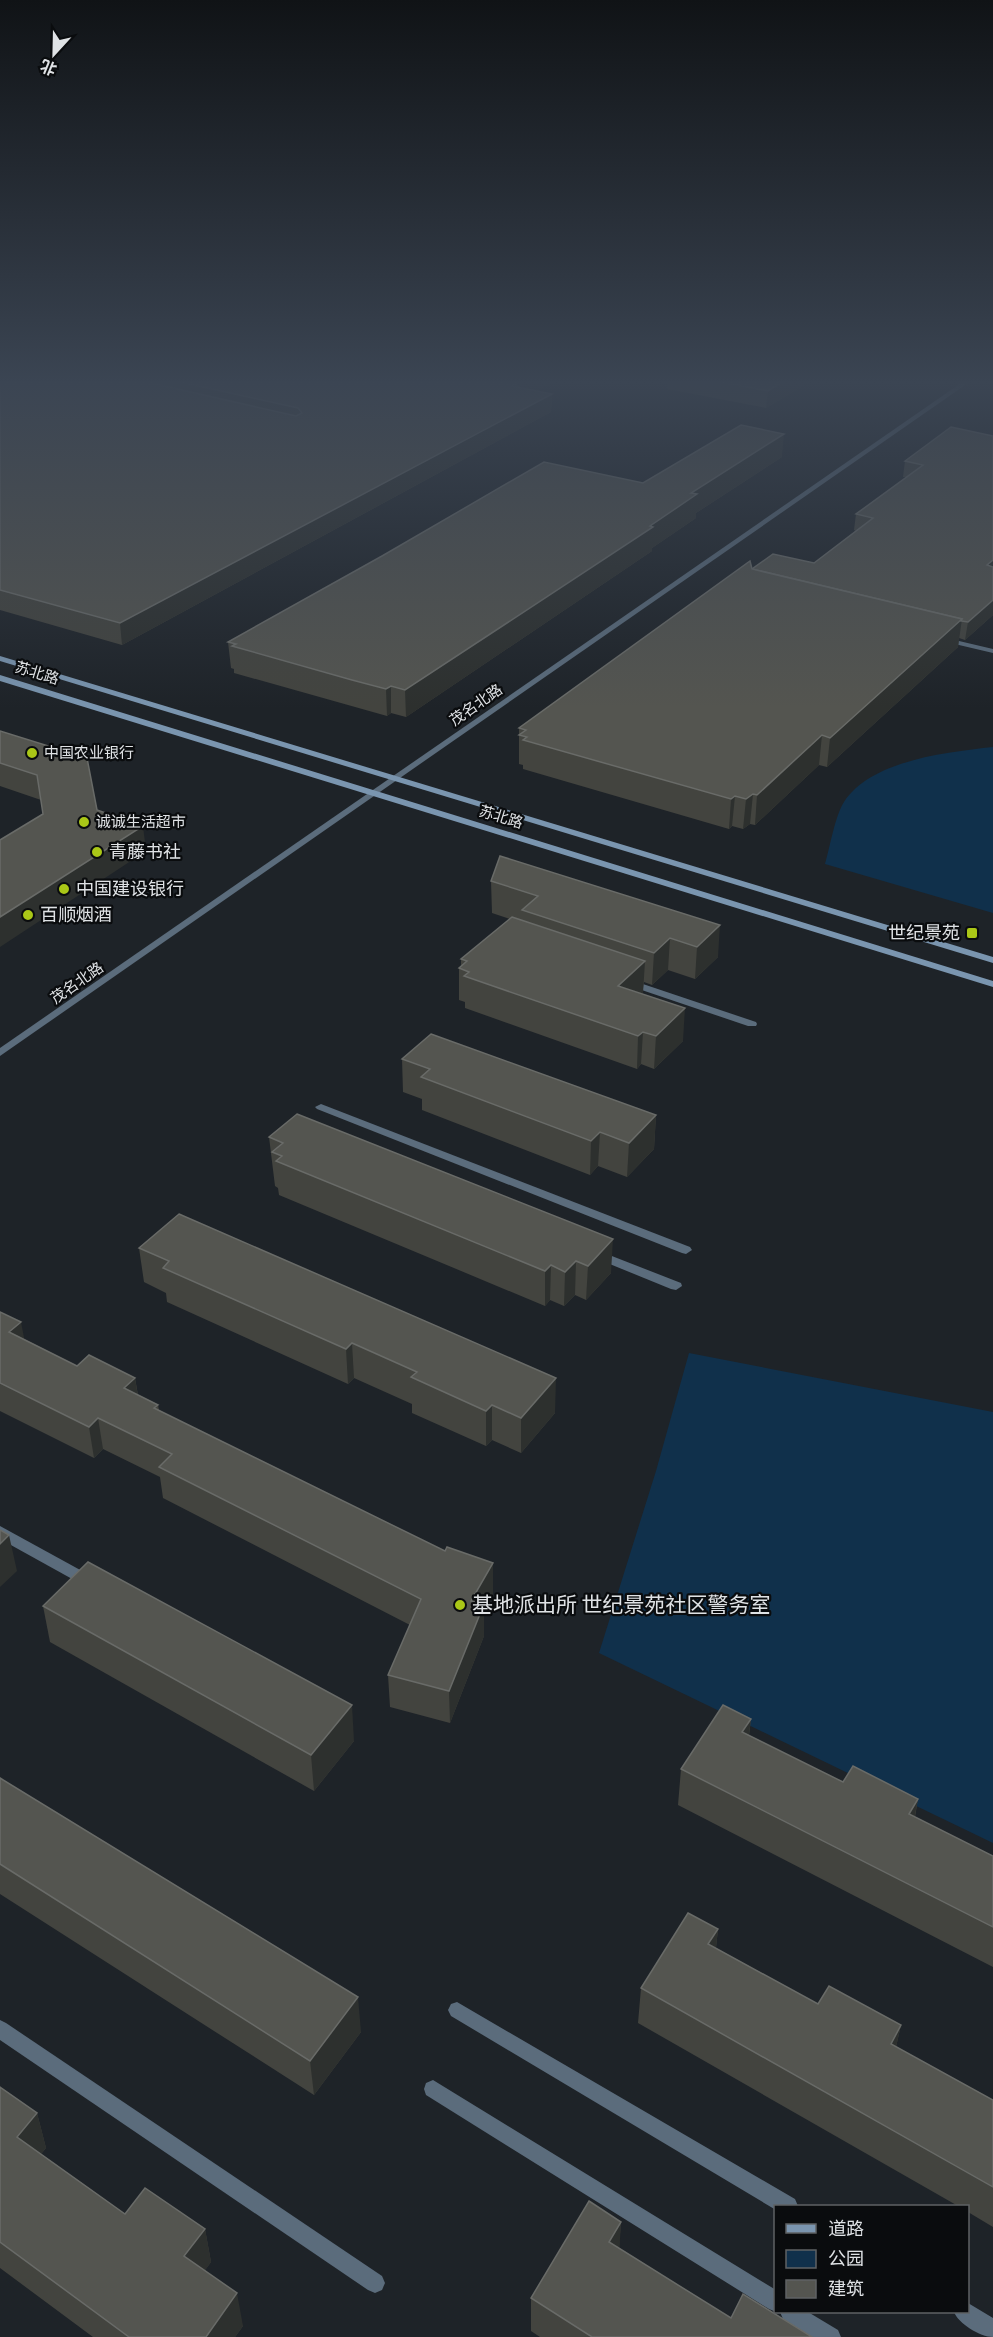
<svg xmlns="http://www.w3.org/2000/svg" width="993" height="2337" font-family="'PT Sans Narrow','Noto Sans SC',sans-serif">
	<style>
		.green { fill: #10304b }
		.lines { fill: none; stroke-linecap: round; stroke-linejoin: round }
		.minor { fill: #5b6c7c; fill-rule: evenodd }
		.tertiary { fill: #5b6c7c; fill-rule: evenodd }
		.secondary { fill: #7a95af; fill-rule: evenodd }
		.wall { fill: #43443f }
		.shaded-wall { fill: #2d302e }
		.building { fill: #545550; stroke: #696b68; stroke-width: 1.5 }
		.poi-dot { fill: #aac717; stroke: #0a0c0e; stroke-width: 2 }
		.labels { text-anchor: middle; stroke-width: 4.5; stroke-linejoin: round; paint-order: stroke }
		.far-street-label { font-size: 15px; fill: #dfe2e5; stroke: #0a0c0e }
		.far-poi-label { font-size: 15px; fill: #dfe2e5; stroke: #0a0c0e; text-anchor: start }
		.poi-label { font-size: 18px; fill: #dfe2e5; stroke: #0a0c0e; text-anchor: start }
		.near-poi-label { font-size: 21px; fill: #dfe2e5; stroke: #0a0c0e; text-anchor: start }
	</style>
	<rect width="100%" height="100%" fill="#1e2328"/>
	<g class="green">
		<path d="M993 747V913L825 864C830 847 835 816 844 802 871 760 948 752 993 747Z"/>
		<polygon points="689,1353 993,1412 993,1843 599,1653 656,1471"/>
	</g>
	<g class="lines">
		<g class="minor">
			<polygon points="942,637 993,649 993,653 942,641"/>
			<polygon points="628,979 756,1022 757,1024 756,1026 748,1026 624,984 623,982"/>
			<polygon points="321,1104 690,1247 692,1250 686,1254 682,1253 317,1109 315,1107"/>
			<polygon points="599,1251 681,1283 682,1286 676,1290 671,1289 595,1258 593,1255"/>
			<polygon points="0,1526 93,1577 96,1581 93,1585 88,1587 83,1585 0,1539"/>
			<polygon points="457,2002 795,2199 798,2206 776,2206 776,2210 451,2016 448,2010 451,2004"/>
			<polygon points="0,2020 6,2023 382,2276 385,2283 382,2290 375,2293 368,2290 0,2040"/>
			<polygon points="433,2080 776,2290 776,2312 778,2312 776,2312 769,2309 426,2095 424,2089 426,2083"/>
			<path d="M968 2303 993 2318V2337C980 2337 958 2323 954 2312H968Z"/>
			<polygon points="780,2312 808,2312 838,2330 841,2337 812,2337 783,2319"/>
		</g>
		<polygon class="tertiary" points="964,381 971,381 0,1056 0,1048"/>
		<g class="secondary">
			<polygon points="0,656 993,957 993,963 0,661"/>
			<polygon points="0,675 993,981 993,987 0,681"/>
		</g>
	</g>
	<g class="wall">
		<polygon points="0,381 555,381 536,391 552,394 551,412 122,645 0,610"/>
		<polygon points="668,381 811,381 766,408 667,389"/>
		<polygon points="993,436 993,615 965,640 959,638 958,647 827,767 819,765 755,825 750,824 743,829 732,826 729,829 523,769 523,765 519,764 519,728 752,569 814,563 856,531 854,530 856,514 906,477 903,477 905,461"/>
		<polygon points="782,457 696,513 696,518 652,548 652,551 406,717 391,713 387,716 234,673 234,669 231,668 228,642 643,483"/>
		<polygon points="0,731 97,810 146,851 41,800 0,786"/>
		<polygon points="500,856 718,957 695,979 668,970 652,985 644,982 642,994 683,1041 654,1069 641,1064 637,1069 465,1008 465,1002 459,1000 459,968 461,966 461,959 510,919 492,913 491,881"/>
		<polygon points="402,1059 656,1115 654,1149 627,1177 598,1166 590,1175 422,1110 422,1099 403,1092"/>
		<polygon points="269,1137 611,1273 586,1300 575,1295 564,1306 550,1300 545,1306 279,1195 278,1188 275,1186"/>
		<polygon points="139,1248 555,1413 521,1453 492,1440 486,1446 412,1413 412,1404 354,1378 348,1384 167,1302 166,1293 144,1282"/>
		<polygon points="0,1312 24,1339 77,1366 135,1378 138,1395 158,1405 159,1410 493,1595 484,1611 484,1636 450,1723 390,1707 388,1675 410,1625 163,1498 160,1477 103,1449 94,1458 0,1411"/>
		<polygon points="43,1606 354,1741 314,1791 50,1642"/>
		<polygon points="751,1719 749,1736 843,1782 918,1799 915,1817 993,1856 993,1967 678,1805 681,1769"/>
		<polygon points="0,1778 361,2032 314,2095 0,1894"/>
		<polygon points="718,1929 716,1948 818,2004 901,2025 896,2047 993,2100 993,2227 968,2212 968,2206 958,2206 638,2023 641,1988"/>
		<polygon points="0,2087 37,2113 46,2148 41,2154 125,2214 205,2229 211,2262 205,2270 243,2326 235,2337 93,2337 0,2268"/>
		<polygon points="621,2222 619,2248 731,2318 812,2337 540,2337 531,2331 531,2298"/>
	</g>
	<g class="shaded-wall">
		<polygon points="522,381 555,381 512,404 512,386"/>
		<polygon points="784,381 811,381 766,408 768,391"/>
		<polygon points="552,394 551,412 122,645 120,623"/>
		<polygon points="784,434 782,457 696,513 696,518 652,548 652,551 406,717 405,690 650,526 691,493"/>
		<polygon points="993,560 993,574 987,565"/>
		<polygon points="993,600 993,615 965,640 968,622"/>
		<polygon points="962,619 958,647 827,767 830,738"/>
		<polygon points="391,686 391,713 387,716 386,689"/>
		<polygon points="822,735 819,765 755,825 757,795"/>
		<polygon points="753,794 750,824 743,829 746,799"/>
		<polygon points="735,796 732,826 729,829 731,799"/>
		<polygon points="143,826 146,851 0,947 0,917"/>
		<polygon points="720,925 718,957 695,979 697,947"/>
		<polygon points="670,938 668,970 652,985 654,953"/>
		<polygon points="645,961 643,993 616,1018 618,986"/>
		<polygon points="685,1008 683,1041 654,1069 656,1036"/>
		<polygon points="643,1032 641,1064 637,1069 638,1036"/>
		<polygon points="656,1115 654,1149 627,1177 629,1143"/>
		<polygon points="600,1132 598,1166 590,1175 591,1141"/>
		<polygon points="613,1239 611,1273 586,1300 588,1266"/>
		<polygon points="576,1261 575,1295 564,1306 565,1272"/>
		<polygon points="551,1265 550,1300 545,1306 545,1271"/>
		<polygon points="21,1322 27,1353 9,1332"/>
		<polygon points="352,1343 354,1378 348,1384 346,1349"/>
		<polygon points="135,1378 140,1409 124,1388"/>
		<polygon points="556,1378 555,1413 521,1453 521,1418"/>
		<polygon points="492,1405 492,1440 486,1446 486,1411"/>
		<polygon points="98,1418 103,1449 94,1458 89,1427"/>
		<polygon points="9,1535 17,1571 0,1587 0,1544"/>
		<polygon points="493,1563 493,1595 484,1611 484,1636 450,1723 449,1691 471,1601"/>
		<polygon points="352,1705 354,1741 314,1791 311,1755"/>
		<polygon points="751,1719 746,1755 742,1732"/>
		<polygon points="918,1799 911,1835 909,1814"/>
		<polygon points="718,1929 714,1965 708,1944"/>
		<polygon points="358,1997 361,2032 314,2095 310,2061"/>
		<polygon points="901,2025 893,2060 891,2044"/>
		<polygon points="37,2113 46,2148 26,2172 17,2137"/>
		<polygon points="621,2222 619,2256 609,2242"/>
		<polygon points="205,2229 211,2262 191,2290 184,2256"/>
		<polygon points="237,2293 243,2326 235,2337 206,2337"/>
	</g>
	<g class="building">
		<polygon points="0,381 145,381 147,382 296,416 302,413 298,408 176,381 522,381 512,386 552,394 120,623 0,590"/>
		<polygon points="717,381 784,381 768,391"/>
		<polygon points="741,425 784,434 691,493 697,494 650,526 653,527 405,690 391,686 386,689 352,680 232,646 236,644 228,642 382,556 544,462 643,483"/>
		<polygon points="951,427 993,436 993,560 987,565 993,567 993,600 968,622 961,621 962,619 752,569 773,554 814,563 873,518 856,514 923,465 905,461"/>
		<polygon points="750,561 752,569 962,619 830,738 822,735 757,795 753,794 746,799 735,796 731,799 523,740 527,737 519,735 526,730 519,728"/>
		<polygon points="0,731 87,758 97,810 143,826 0,917 0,840 43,814 37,775 0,763"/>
		<polygon points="500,856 720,925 697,947 670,938 654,953 522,910 538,896 491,881"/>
		<polygon points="512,917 645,961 618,986 685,1008 656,1036 643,1032 638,1036 464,976 469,972 459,968 467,961 461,959"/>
		<polygon points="431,1034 656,1115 629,1143 600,1132 591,1141 421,1077 430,1069 402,1059"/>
		<polygon points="297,1114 613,1239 588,1266 576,1261 565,1272 551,1265 545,1271 276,1161 282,1156 272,1152 283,1143 269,1137"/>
		<polygon points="179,1214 556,1378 521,1418 492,1405 486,1411 411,1377 417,1372 352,1343 346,1349 163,1268 169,1261 139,1248"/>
		<polygon points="0,1312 21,1322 9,1332 77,1366 89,1355 135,1378 124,1388 158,1405 154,1408 445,1551 447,1547 493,1563 471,1601 484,1604 449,1691 388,1675 421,1599 159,1467 172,1454 98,1418 89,1427 0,1383"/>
		<polygon points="0,1530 9,1535 0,1544"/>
		<polygon points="88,1562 352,1705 311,1755 43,1606"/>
		<polygon points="723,1705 751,1719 742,1732 843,1782 853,1766 918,1799 909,1814 993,1856 993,1927 681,1769"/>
		<polygon points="0,1778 358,1997 310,2061 0,1864"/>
		<polygon points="688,1913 718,1929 708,1944 818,2004 829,1986 901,2025 891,2044 993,2100 993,2187 641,1988"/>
		<polygon points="0,2087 37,2113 17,2137 125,2214 145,2188 205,2229 184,2256 237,2293 206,2337 129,2337 0,2242"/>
		<polygon points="589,2201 621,2222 609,2242 731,2318 743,2294 812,2337 592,2337 531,2298"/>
	</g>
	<linearGradient id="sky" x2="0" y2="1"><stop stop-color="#101316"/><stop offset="0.54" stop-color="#3b4553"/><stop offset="1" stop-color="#3b4553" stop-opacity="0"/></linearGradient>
	<rect width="993" height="708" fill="url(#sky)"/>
	<g class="poi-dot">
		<circle cx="32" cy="753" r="6"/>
		<circle cx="84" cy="822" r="6"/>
		<circle cx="97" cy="852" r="6"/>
		<circle cx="64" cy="889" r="6"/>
		<circle cx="28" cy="915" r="6"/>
		<rect x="966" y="927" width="12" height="12" rx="3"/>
		<circle cx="460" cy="1605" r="6"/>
	</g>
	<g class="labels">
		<g class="far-street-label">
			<text transform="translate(37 673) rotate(17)" y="5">苏北路</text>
			<text transform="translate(476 705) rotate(-35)" y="5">茂名北路</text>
			<text transform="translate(501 817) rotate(17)" y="5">苏北路</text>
			<text transform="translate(77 983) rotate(-35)" y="5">茂名北路</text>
		</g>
		<g class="far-poi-label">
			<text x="44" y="758">中国农业银行</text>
			<text x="96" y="827">诚诚生活超市</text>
		</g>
		<g class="poi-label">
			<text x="109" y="858">青藤书社</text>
			<text x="76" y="895">中国建设银行</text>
			<text x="40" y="921">百顺烟酒</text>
			<text x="960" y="939" text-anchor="end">世纪景苑</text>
		</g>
		<g class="near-poi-label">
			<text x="472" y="1612">基地派出所 世纪景苑社区警务室</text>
		</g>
	</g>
	<rect x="774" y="2205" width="195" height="108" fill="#0a0c0e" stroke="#5f6264" stroke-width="1.5"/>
	<rect x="786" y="2224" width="30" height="9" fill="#7a95af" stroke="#5f6264" stroke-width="1.5"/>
	<text x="828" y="2235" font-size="18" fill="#dfe2e5">道路</text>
	<rect x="786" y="2250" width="30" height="18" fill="#10304b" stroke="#5f6264" stroke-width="1.5"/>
	<text x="828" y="2265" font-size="18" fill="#dfe2e5">公园</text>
	<rect x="786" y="2280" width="30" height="18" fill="#545550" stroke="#5f6264" stroke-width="1.5"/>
	<text x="828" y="2295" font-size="18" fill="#dfe2e5">建筑</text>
	<g transform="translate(54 54) rotate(202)" stroke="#0a0c0e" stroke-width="4.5" paint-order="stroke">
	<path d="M0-4.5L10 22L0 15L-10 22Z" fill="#dfe2e5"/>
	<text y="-9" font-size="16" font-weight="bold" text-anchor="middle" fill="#dfe2e5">北</text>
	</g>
</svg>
